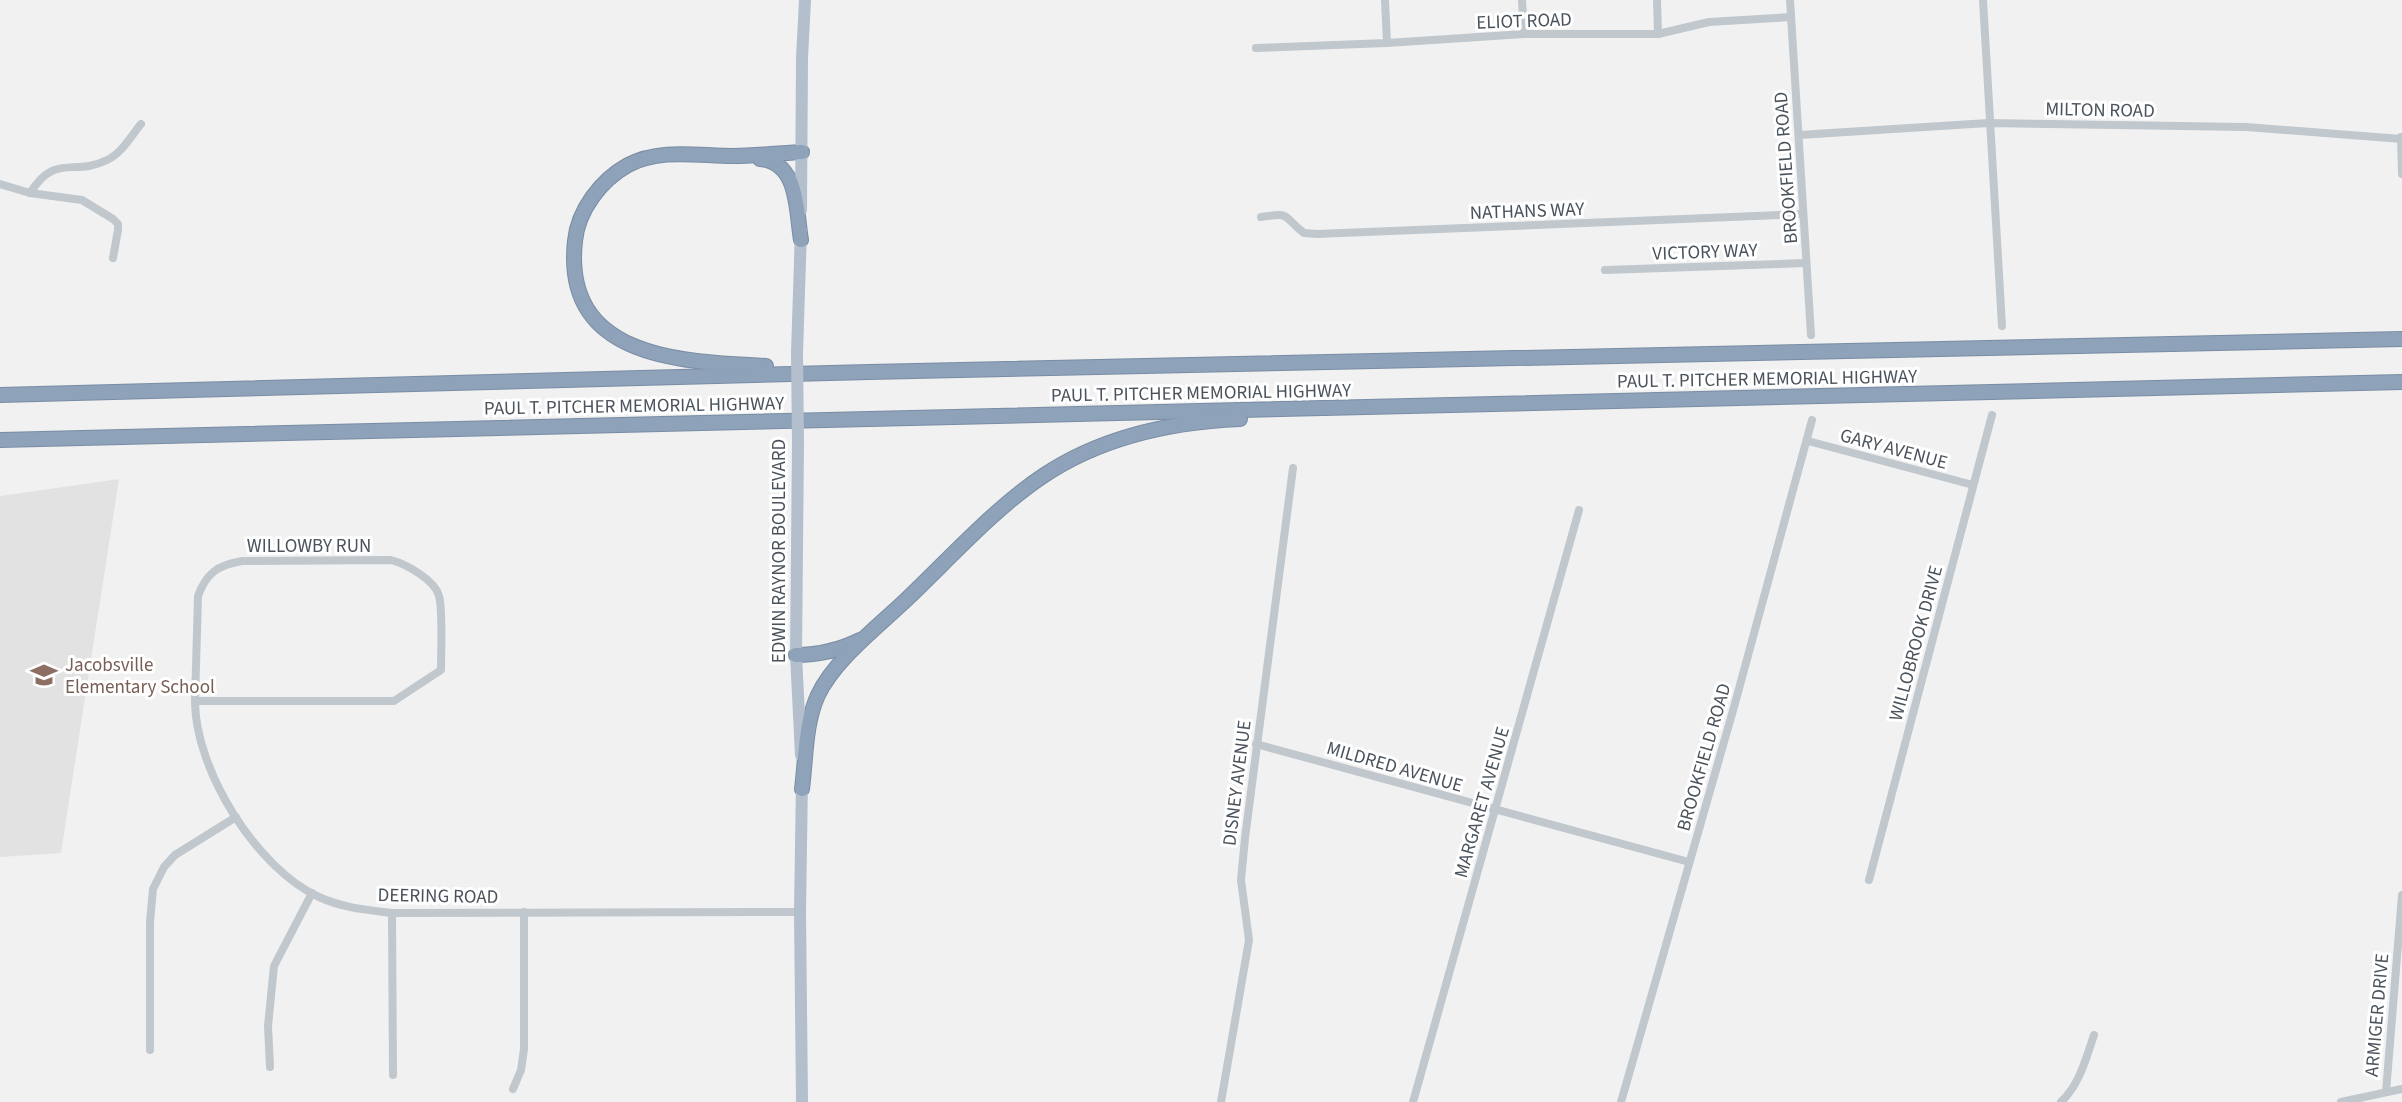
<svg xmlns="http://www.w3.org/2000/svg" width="2402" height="1102" font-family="'Source Sans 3',sans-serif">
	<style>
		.education { fill: #e3e2e2 }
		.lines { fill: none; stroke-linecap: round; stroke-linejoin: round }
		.motorway-casing { stroke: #798da5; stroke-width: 16 }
		.minor { stroke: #c0c7cd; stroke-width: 8 }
		.primary { stroke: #b3bfcc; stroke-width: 12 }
		.motorway { stroke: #8ea2b9; stroke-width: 14 }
		.primary-bridge { stroke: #b3bfcc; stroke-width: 12 }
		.labels { text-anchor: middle; stroke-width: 6; stroke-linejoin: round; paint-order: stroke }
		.street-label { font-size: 19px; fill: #4a535c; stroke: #fff }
		.education-label { font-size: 19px; fill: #785e54; stroke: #fff; text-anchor: start }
	</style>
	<rect width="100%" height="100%" fill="#f2f1f1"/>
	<polygon class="education" points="119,479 61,853 0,857 0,496"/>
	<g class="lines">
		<defs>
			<g id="motorway">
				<path d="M760 159C799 162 796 211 801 240"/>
				<path d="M766 366C683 362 562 359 575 241 578 210 601 180 628 165 660 148 699 156 733 156 756 156 779 153 802 152"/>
				<polyline points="0,395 869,372 2402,339"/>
				<polyline points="0,440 2402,382"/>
				<path d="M796 655C819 655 840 650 860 640"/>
				<path d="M802 789C806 758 805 723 818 695 835 659 880 625 908 598 949 559 996 507 1043 476 1101 437 1170 422 1240 419"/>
			</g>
		</defs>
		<use href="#motorway" class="motorway-casing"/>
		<g class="minor">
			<polyline points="1385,0 1387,43"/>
			<polyline points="1522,0 1524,34"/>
			<polyline points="1657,0 1658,34"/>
			<polyline points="1790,0 1811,335"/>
			<polyline points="1983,0 2002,326"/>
			<polyline points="1256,48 1387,43 1524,34 1658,34 1709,22 1791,17"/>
			<polyline points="1799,135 1988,123 2246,127 2402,139"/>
			<polyline points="2401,137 2402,174"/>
			<polyline points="0,184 30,193 82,200 113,219 118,224 118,230 113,258"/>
			<path d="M30 193C56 152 73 177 107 160 122 153 131 136 141 124"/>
			<path d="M1261 217C1292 212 1282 216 1304 233L1317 234 1803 214"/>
			<polyline points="1605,270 1806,263"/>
			<polyline points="1808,441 1973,485"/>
			<path d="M391 560C406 564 435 580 439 596 443 610 441 653 441 670L394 701H195L198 596C206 574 217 565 242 561Z"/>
			<path d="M195 701C195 770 257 869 319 897 343 908 367 910 392 913L800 912"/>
			<polyline points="1256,744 1689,862"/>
			<polyline points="1869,880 1992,415"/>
			<polyline points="392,913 393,1075"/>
			<polyline points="150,1050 150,922 153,889 164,867 175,855 236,817"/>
			<polyline points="270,1067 268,1026 274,966 312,893"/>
			<polyline points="513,1089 521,1070 524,1049 524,912"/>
			<polyline points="2386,1092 2402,895"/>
			<polyline points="1221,1102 1249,940 1241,880 1245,838 1293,468"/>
			<polyline points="1413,1102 1579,510"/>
			<polyline points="1621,1102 1734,707 1812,420"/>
			<path d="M2061 1102C2080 1084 2086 1058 2094 1035"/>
			<polyline points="2341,1102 2402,1089"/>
		</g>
		<g class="primary">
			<polyline points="801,210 802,58 805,0"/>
			<polyline points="797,353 801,231"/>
			<polyline points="798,443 796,655 801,755"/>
			<polyline points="802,780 800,912 802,1102"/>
		</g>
		<use href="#motorway" class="motorway"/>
		<polyline class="primary-bridge" points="797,353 798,443"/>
	</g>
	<defs>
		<symbol id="school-bare" viewBox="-9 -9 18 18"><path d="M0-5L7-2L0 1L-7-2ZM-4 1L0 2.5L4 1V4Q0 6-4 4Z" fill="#8d6e63" stroke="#fff" stroke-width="2.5" paint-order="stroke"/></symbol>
	</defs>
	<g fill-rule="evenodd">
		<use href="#school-bare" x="25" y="656" width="38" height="38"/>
	</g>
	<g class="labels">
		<g class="street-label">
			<text transform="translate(1524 20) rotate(-2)" y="7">ELIOT ROAD</text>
			<text transform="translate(2100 109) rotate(1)" y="7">MILTON ROAD</text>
			<text transform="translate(1785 168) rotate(-94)" y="7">BROOKFIELD ROAD</text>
			<text transform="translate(1527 210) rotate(-2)" y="7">NATHANS WAY</text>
			<text transform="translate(1705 251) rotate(-2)" y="7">VICTORY WAY</text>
			<text transform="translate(1767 378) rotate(-1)" y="7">PAUL T. PITCHER MEMORIAL HIGHWAY</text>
			<text transform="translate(1201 392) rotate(-1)" y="7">PAUL T. PITCHER MEMORIAL HIGHWAY</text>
			<text transform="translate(634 405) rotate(-1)" y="7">PAUL T. PITCHER MEMORIAL HIGHWAY</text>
			<text transform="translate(1894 448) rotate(15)" y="7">GARY AVENUE</text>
			<text x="309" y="552">WILLOWBY RUN</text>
			<text transform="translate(778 551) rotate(-90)" y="7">EDWIN RAYNOR BOULEVARD</text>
			<text transform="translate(1915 643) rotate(-75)" y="7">WILLOBROOK DRIVE</text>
			<text transform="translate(1703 757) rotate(-74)" y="7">BROOKFIELD ROAD</text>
			<text transform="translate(1395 766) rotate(16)" y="7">MILDRED AVENUE</text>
			<text transform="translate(1236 783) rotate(-83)" y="7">DISNEY AVENUE</text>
			<text transform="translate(1481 802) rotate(-74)" y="7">MARGARET AVENUE</text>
			<text transform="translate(438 895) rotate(1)" y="7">DEERING ROAD</text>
			<text transform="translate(2376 1015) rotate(-85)" y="7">ARMIGER DRIVE</text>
		</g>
		<g class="education-label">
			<text x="65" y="671">Jacobsville<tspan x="65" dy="22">Elementary School</tspan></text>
		</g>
	</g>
</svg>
